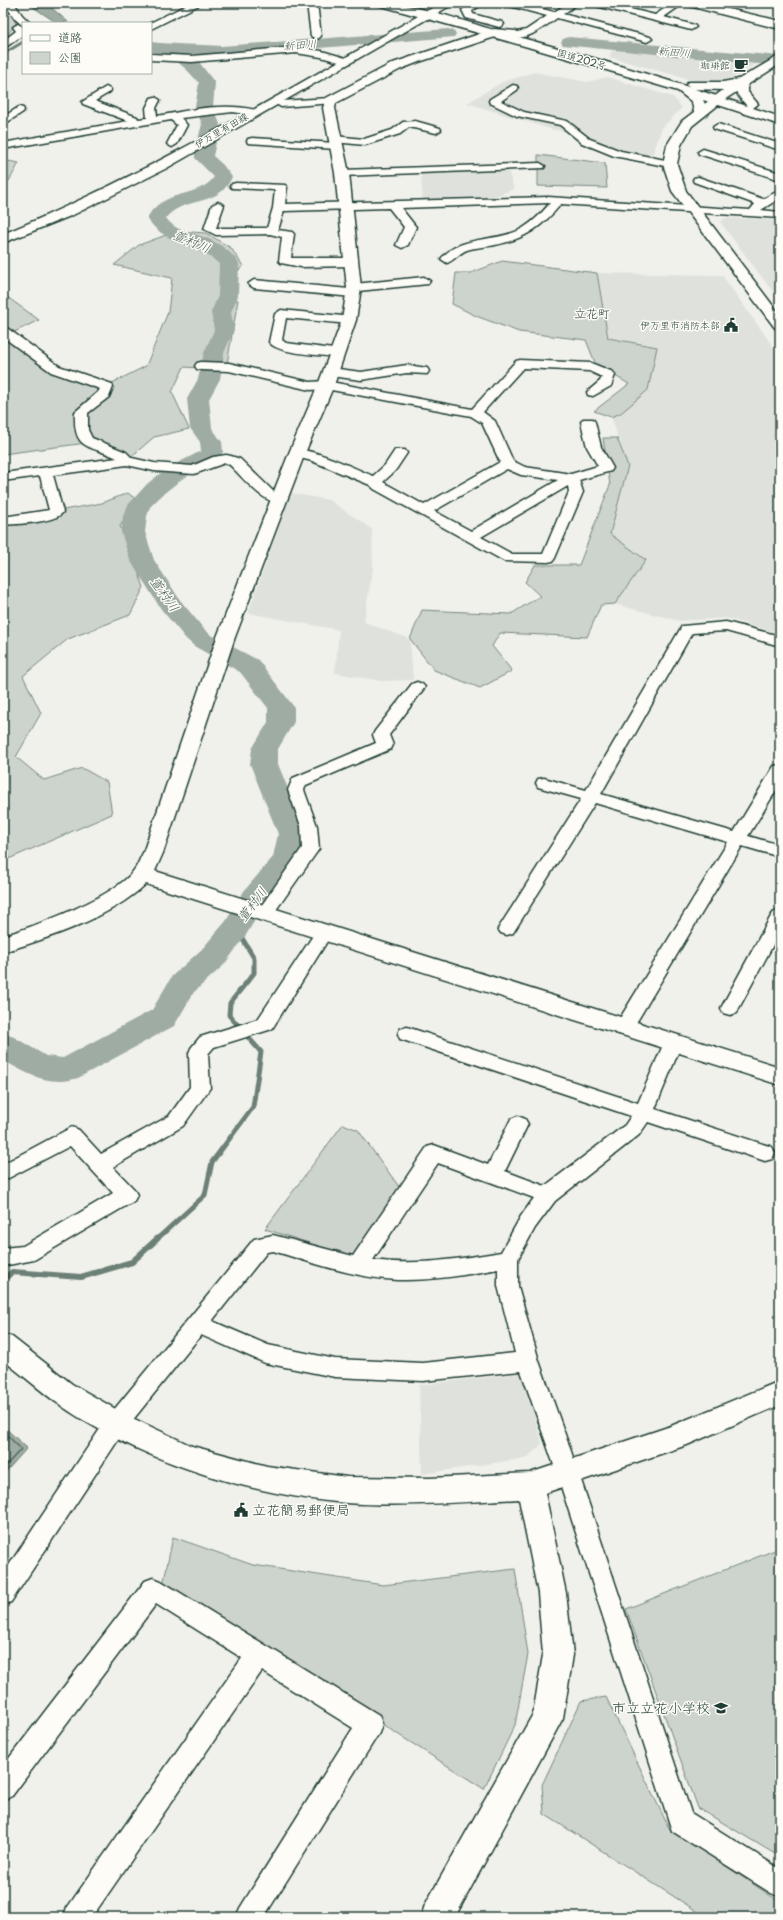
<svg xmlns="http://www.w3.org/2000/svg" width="783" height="1920" font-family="'Playpen Sans','Klee One',sans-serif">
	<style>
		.built { fill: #dfe2dc }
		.green { fill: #cdd3cd; stroke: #768880 }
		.water { fill: #9faca4; stroke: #6c8077 }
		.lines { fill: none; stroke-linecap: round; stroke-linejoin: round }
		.shore { stroke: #526961; stroke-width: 1.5 }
		.stream-far2 { stroke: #6c8077; stroke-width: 3 }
		.stream-far1 { stroke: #6c8077; stroke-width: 5 }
		.stream { stroke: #6c8077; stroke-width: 6 }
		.river { fill: #9faca4; fill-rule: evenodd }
		.minor-casing { stroke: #1f3d34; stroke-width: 3 }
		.tertiary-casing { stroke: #1f3d34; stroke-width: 3 }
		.secondary-casing { stroke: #1f3d34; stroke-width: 3 }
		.trunk-casing { stroke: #1f3d34; stroke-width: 3 }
		.minor { fill: #fdfcf7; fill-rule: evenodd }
		.tertiary { fill: #fdfcf7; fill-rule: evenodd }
		.secondary { fill: #fdfcf7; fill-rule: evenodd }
		.trunk { fill: #fdfcf7; fill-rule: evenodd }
		.labels { text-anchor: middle; stroke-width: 3; stroke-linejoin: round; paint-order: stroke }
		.far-street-label { font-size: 10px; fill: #1f3d34; stroke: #fdfcf7 }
		.far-poi-label { font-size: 10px; fill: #1f3d34; stroke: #fdfcf7; text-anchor: end }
		.far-water-label { font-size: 11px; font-style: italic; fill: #455e56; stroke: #fdfcf7 }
		.far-quarter-label { font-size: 12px; fill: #1f3d34; stroke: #fdfcf7 }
		.water-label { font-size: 13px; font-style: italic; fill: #455e56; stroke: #fdfcf7 }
		.near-poi-label { font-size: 14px; fill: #1f3d34; stroke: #fdfcf7; text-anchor: start }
	</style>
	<rect width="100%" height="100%" fill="#f0f1eb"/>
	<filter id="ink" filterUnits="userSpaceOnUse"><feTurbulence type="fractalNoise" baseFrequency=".025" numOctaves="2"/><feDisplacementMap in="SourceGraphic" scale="8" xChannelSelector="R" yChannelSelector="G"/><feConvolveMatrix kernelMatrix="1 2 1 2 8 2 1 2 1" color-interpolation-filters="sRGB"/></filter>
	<g filter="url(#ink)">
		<g class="built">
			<polygon points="613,49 758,63 726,81 713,83 695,81 609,57"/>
			<polygon points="535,72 587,82 607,77 673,97 682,108 662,128 652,156 607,147 585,135 550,129 467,103 502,82"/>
			<polygon points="492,168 508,169 514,189 483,201 423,201 421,174"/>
			<polygon points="725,218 780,220 780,301 720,222"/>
			<polygon points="597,273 722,275 780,356 780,634 726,618 679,621 615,604 646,560 610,534 628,466 611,417 621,413 657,347 608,338"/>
			<polygon points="291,493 329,500 372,529 373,568 364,622 410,639 413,680 381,681 335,673 339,630 248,613"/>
			<polygon points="523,1373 542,1444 527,1458 422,1474 419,1385"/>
		</g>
		<g class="green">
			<polygon points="3,3 16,23 6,37 3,37"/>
			<polygon points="538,155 605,163 607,188 538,186"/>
			<polygon points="3,160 19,163 9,181 3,184"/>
			<polygon points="177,231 206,233 231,248 243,266 235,274 230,299 238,300 226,370 184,367 172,392 189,429 154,437 132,456 94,442 3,454 3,294 39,320 6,336 51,372 102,388 146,366 168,312 172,278 114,265 139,245"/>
			<polygon points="502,261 597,273 608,338 657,347 648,390 621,413 611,417 594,411 629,384 596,365 586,340 519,332 476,316 452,304 456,273 471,273"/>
			<polygon points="603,438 617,438 628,466 610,534 646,560 615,604 601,605 587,637 500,633 492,646 512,671 480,688 434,670 410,639 422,610 511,614 540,596 525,582 535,565 579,565 610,485"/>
			<polygon points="128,493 137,500 120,526 144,587 130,615 68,639 23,676 41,713 16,757 44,780 82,768 107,782 112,814 11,858 3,859 3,544 4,543 3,523 56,516 63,510 102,503"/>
			<polygon points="343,1124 358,1130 400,1188 353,1257 265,1229"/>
			<polygon points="173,1537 253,1565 383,1585 515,1569 528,1654 515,1725 484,1789 163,1585"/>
			<polygon points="780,1548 780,1857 698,1808 626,1609"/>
			<polygon points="606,1697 669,1828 780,1902 780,1917 706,1917 544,1814 542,1785 581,1701"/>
		</g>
		<g class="water">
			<polygon points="27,3 46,3 68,22 57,23"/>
			<polygon points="3,1426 27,1448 3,1475"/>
		</g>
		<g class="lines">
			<polyline class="shore" points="3,1431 21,1449 3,1469"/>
			<polyline class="stream-far2" points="3,54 23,42"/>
			<polyline class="stream-far1" points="157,1239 205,1195 212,1162 253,1107 261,1052 229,1015 230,1003 254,973 254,958 236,928"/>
			<polyline class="stream" points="3,1280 12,1272 81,1277 132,1262 158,1238"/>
			<g class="river">
				<path d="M448 29 454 31 456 34 454 37 222 56 188 54 199 62 215 83 213 107 220 124 213 156 223 165 232 177C230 181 228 185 225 188 210 205 180 199 166 218 174 230 188 232 201 236 216 241 230 250 239 263L238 296 231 312 234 330 224 353 220 379 209 399 212 428 222 442 223 452 216 461 182 479 163 494 150 507 147 516 145 532 154 560 180 600 204 629 212 636 258 660 294 707V722L278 749V764L306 834 301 860 297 867 264 905 246 935 224 965 194 992 174 1026 78 1078C50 1087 26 1074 3 1060V1033L14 1037 46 1056 63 1058 152 1010 172 976 202 949 226 921 244 891 273 857 278 834 250 764 252 749 268 722V708L240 672 194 646 186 639 161 609 130 560 121 532 123 516 128 505 147 484 166 469 201 451 200 442 190 428 187 399 198 379 204 353 214 330 211 312 218 296 219 264C196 242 164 245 147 218 151 211 156 205 164 201 179 192 203 193 214 177L195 158V151L202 124 195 107 199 83 187 70 168 54 151 52V42C175 45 198 44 222 46Z"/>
				<polygon points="569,37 780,56 780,66 563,45 561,42 563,39"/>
			</g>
			<defs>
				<g id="minor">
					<polygon points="4,3 14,3 22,15 30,23 23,23 22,25 15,19"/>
					<polygon points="191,3 203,3 151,29 151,23 150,23"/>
					<polygon points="307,3 317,3 321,36 319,38 316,39 311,36"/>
					<polygon points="472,3 484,3 472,11 473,14 502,22 504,24 502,26 499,27 466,18 462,10"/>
					<path d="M504 3H520L554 12 568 3H579L563 14 650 37 652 39 647 42 557 18C545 26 528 41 513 37L511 35 513 33 526 30 547 16 506 5Z"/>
					<polygon points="590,3 606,3 655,15 673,3 684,3 664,17 694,25 696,27 691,30 592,5"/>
					<polygon points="18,24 23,27 23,35 3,49 3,41 16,31 13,27"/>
					<polygon points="296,47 322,51 349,59 351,61 346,64 321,57 296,53 192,62 151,60 151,54 192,56"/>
					<polygon points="513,85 517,86 518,88 517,90 501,101 524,112 567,121 590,139 621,151 670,161 675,164 670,167 614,156 582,143 560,125 517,116 490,103 489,101 490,99"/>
					<path d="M106 87 111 90 110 92 95 101 137 117 138 119 147 118 146 108 151 98 155 97 160 100 156 108 157 116C190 110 223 102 256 110L257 112 252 115 233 112 181 118 187 125 177 144 172 147 167 144 177 125 171 120 3 149V143L128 121 83 104 82 102Z"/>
					<polygon points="330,98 334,99 335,101 334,103 281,107 276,104 281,101"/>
					<polygon points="19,107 23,108 24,110 23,112 3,125 3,117"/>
					<polygon points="415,121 440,128 441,130 436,133 409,127 400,134 365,145 334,142 329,139 334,136 364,139 392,130 403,122"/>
					<polygon points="718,124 780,144 780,150 714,129 713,127"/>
					<polygon points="252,138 336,143 341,146 336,149 248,143 247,141 248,139"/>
					<polygon points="703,149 780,173 780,180 699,154 698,152"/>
					<polygon points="540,163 545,166 544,168 342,176 337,173 342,170"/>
					<path d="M698 177 763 199 780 190V198L761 210 780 212V218L561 204C542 227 525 239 495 245 486 247 476 247 467 250 460 252 455 260 447 263L441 259C459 234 498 243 523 228 533 222 542 213 550 203L401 208 416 227 408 245 402 248 396 245 404 227 389 208 284 211 278 230 292 232 294 234 291 258H351L357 262 351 266 301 267 281 263 279 261 282 237 270 234 216 235 204 229 212 205 218 202 224 205 216 228H267L273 208 275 190 232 188 230 186 232 184 236 183 285 185 287 187 285 204 548 197 750 210 755 204 694 182 693 180 694 178Z"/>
					<polygon points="424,277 430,281 428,284 358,291 359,293 357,296 353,297 254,288 248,284 254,280 349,289 350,285 354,284"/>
					<path d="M281 310 353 317 355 320 353 323 349 324 286 318 282 340 286 343 341 350 343 353 341 356 337 357C322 355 277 354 269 342L275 314Z"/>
					<path d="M3 327 7 328 59 366 112 384 113 387 109 397 88 413V430L92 438 126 452 132 458 154 463 192 466 213 457 226 455 231 456 240 459 274 492 286 500 284 503C266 507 242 477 230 465L225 463 194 474 154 471 127 465 53 475 63 512C56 523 16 524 3 525V517L49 510 40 476 3 481V473L117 458C88 444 73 451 75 412L98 392 100 389 51 372 3 337Z"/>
					<path d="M520 360 591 363 613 372 615 375 611 386 593 396 588 395 587 392 600 381 602 377 589 371 523 368 483 412 495 421 513 461 525 467 571 474 598 466 587 447 581 422 583 419H593L595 422 601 447 613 468 611 471 579 480 583 492 555 558 553 561 548 562 504 561 374 489 370 485 312 461 292 456 290 453 292 450C309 446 356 469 373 476L385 465 395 450H405L407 453 395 471 383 482 424 505 500 462 482 423 471 416 326 389 310 390 229 371 201 370 197 369 195 366 197 363 201 362 229 363 310 382 326 381 472 409 516 361ZM507 469 521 475 558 480 471 531 434 511ZM568 486 569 492 543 554H512L481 537Z"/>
					<polygon points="407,365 427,368 429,371 427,374 407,373 361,380 331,376 327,375 325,372 327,369 331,368 361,372"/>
					<polygon points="726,622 780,636 780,646 726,631 692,633 601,794 734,832 774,766 780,765 780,784 748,836 780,845 780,857 742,846 630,1033 623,1035 616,1033 614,1028 728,842 595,803 513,933 507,935 501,933 498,929 581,799 538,787 536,783 538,779 544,778 586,790 682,626"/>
					<polygon points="417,682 422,684 425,687 389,735 393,745 391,749 306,785 304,790 317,826 319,849 271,917 265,919 259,917 256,913 259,909 302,848 301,826 288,790 293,778 376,743 373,735 375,731 412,684"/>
					<polygon points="780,910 780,932 739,1008 737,1013 730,1015 723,1013 721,1008 771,916 774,912"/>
					<polygon points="324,926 330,928 333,932 272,1029 214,1047 208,1054 210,1088 183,1126 113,1167 134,1189 137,1195 134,1201 34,1260 3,1266 3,1248 23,1246 113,1193 70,1146 3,1181 3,1164 72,1127 79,1130 101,1154 169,1116 190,1087 189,1053 191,1048 200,1037 258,1019 318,928"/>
					<path d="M407 1027 638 1103 666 1038 673 1036 680 1038 682 1043 655 1109 772 1147 775 1153 772 1159 765 1161 648 1122 639 1135 555 1201 535 1228 518 1259V1286L539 1361 579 1474 691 1813 780 1869V1897L771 1893 672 1831 557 1474 521 1371 423 1381 335 1377 265 1363 201 1335 124 1431 11 1602 3 1605V1574L108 1417 254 1239 273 1235 353 1256 427 1147 434 1145 488 1165 511 1119 518 1116 525 1119 528 1124 505 1171 545 1186 625 1125 631 1116 400 1039 398 1034 400 1029ZM438 1163 534 1198 521 1216 501 1252C459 1259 416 1266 373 1260ZM273 1251C314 1263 355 1278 398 1280 431 1281 465 1275 498 1269V1286L515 1353 423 1363 335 1359 268 1345 212 1321 267 1252Z"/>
					<polygon points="153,1578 161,1581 379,1715 382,1724 379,1733 264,1917 236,1917 240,1908 353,1728 262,1671 92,1917 63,1917 67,1908 242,1658 156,1604 12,1796 3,1800 3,1766 145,1581"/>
				</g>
				<g id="tertiary">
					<polygon points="683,3 703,3 780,21 780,29 685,5"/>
					<path d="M494 29 516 31 522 35 516 39 495 37 419 62 401 69 336 103 335 108 349 173 361 288 356 320 334 385 305 453 235 637 163 853 155 871 780 1067V1085L146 884C110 918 49 938 3 952V936C35 926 116 897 134 870 138 865 140 858 143 853L217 637 289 453 318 385 342 320 347 288 335 173 323 108 326 98 393 63Z"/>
					<polygon points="780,55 780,64 727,98 692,126 681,145 677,164 686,191 780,315 780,329 775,328 672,191 663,164 667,145 682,121 723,90 692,89 686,85 688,82 723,82 739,79"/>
					<path d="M3 1334 12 1337 72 1384 126 1415 192 1446 267 1466 347 1477 430 1478 530 1473 671 1426 780 1381V1405L687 1445 545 1493 566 1593 573 1655 563 1718 455 1917H421L425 1905 533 1714 543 1655 538 1593 519 1499C463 1502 402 1507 346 1503 245 1494 136 1460 53 1400 36 1387 20 1373 3 1360Z"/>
				</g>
				<path id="secondary" d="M441 3H455L167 168 73 215 3 243V234C156 171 297 84 441 3Z"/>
				<path id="trunk" d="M376 3C414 3 460 20 497 31 581 54 664 78 747 106 740 98 731 90 738 79H746L748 82V92L758 104 753 108 780 117V125L703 100C706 105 707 111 703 117H695L692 102 678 91 528 47 378 5Z"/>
			</defs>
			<use href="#minor" class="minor-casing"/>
			<use href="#tertiary" class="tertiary-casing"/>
			<use href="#secondary" class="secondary-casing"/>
			<use href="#trunk" class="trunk-casing"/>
			<use href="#minor" class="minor"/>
			<use href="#tertiary" class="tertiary"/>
			<use href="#secondary" class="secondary"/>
			<use href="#trunk" class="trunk"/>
		</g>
	</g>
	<defs>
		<symbol id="cafe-bare" viewBox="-9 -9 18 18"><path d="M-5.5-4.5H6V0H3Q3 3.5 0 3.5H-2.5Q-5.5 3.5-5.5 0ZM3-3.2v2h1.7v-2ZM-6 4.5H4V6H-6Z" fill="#1f3d34" stroke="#fdfcf7" stroke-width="2.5" paint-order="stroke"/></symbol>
		<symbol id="civic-bare" viewBox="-9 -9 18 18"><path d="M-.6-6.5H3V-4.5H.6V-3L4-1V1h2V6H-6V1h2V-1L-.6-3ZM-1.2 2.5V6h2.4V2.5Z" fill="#1f3d34" stroke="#fdfcf7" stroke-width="2.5" paint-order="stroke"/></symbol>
		<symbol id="school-bare" viewBox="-9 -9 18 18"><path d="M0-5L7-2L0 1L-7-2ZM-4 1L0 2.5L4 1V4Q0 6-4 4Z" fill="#1f3d34" stroke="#fdfcf7" stroke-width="2.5" paint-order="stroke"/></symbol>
	</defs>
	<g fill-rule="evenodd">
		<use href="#cafe-bare" x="731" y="55" width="20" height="20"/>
		<use href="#civic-bare" x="721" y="315" width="20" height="20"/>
		<use href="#civic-bare" x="231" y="1500" width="20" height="20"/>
		<use href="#school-bare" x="711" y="1698" width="20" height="20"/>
	</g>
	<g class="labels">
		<g class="far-street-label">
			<text transform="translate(582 59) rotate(16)" y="4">国道202号</text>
			<text transform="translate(221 130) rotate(-30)" y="4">伊万里有田線</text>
		</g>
		<g class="far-poi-label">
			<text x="730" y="69">珈琲館</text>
			<text x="720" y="329">伊万里市消防本部</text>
		</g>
		<g class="far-water-label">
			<text transform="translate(300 45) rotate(-4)" y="4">新田川</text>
			<text transform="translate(674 52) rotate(5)" y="4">新田川</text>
		</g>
		<g class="far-quarter-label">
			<text x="592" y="318">立花町</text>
		</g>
		<g class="water-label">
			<text transform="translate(192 241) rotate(23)" y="5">萱村川</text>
			<text transform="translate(165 594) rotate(55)" y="5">萱村川</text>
			<text transform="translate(252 904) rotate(-53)" y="5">萱村川</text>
		</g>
		<g class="near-poi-label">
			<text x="252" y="1515">立花簡易郵便局</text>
			<text x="710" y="1713" text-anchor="end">市立立花小学校</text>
		</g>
	</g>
	<rect width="783" height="1920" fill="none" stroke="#fdfcf7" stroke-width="16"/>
	<rect x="8" y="8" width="767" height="1904" fill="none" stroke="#1f3d34" stroke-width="1.5" filter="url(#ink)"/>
	<rect x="22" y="22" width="130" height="52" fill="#fdfcf7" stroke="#a4b0a9"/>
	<rect x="30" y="35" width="20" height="6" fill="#fdfcf7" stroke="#a4b0a9"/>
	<text x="58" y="42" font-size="12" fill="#1f3d34">道路</text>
	<rect x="30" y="52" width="20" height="12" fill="#cdd3cd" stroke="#a4b0a9"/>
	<text x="58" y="62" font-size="12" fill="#1f3d34">公園</text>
</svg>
